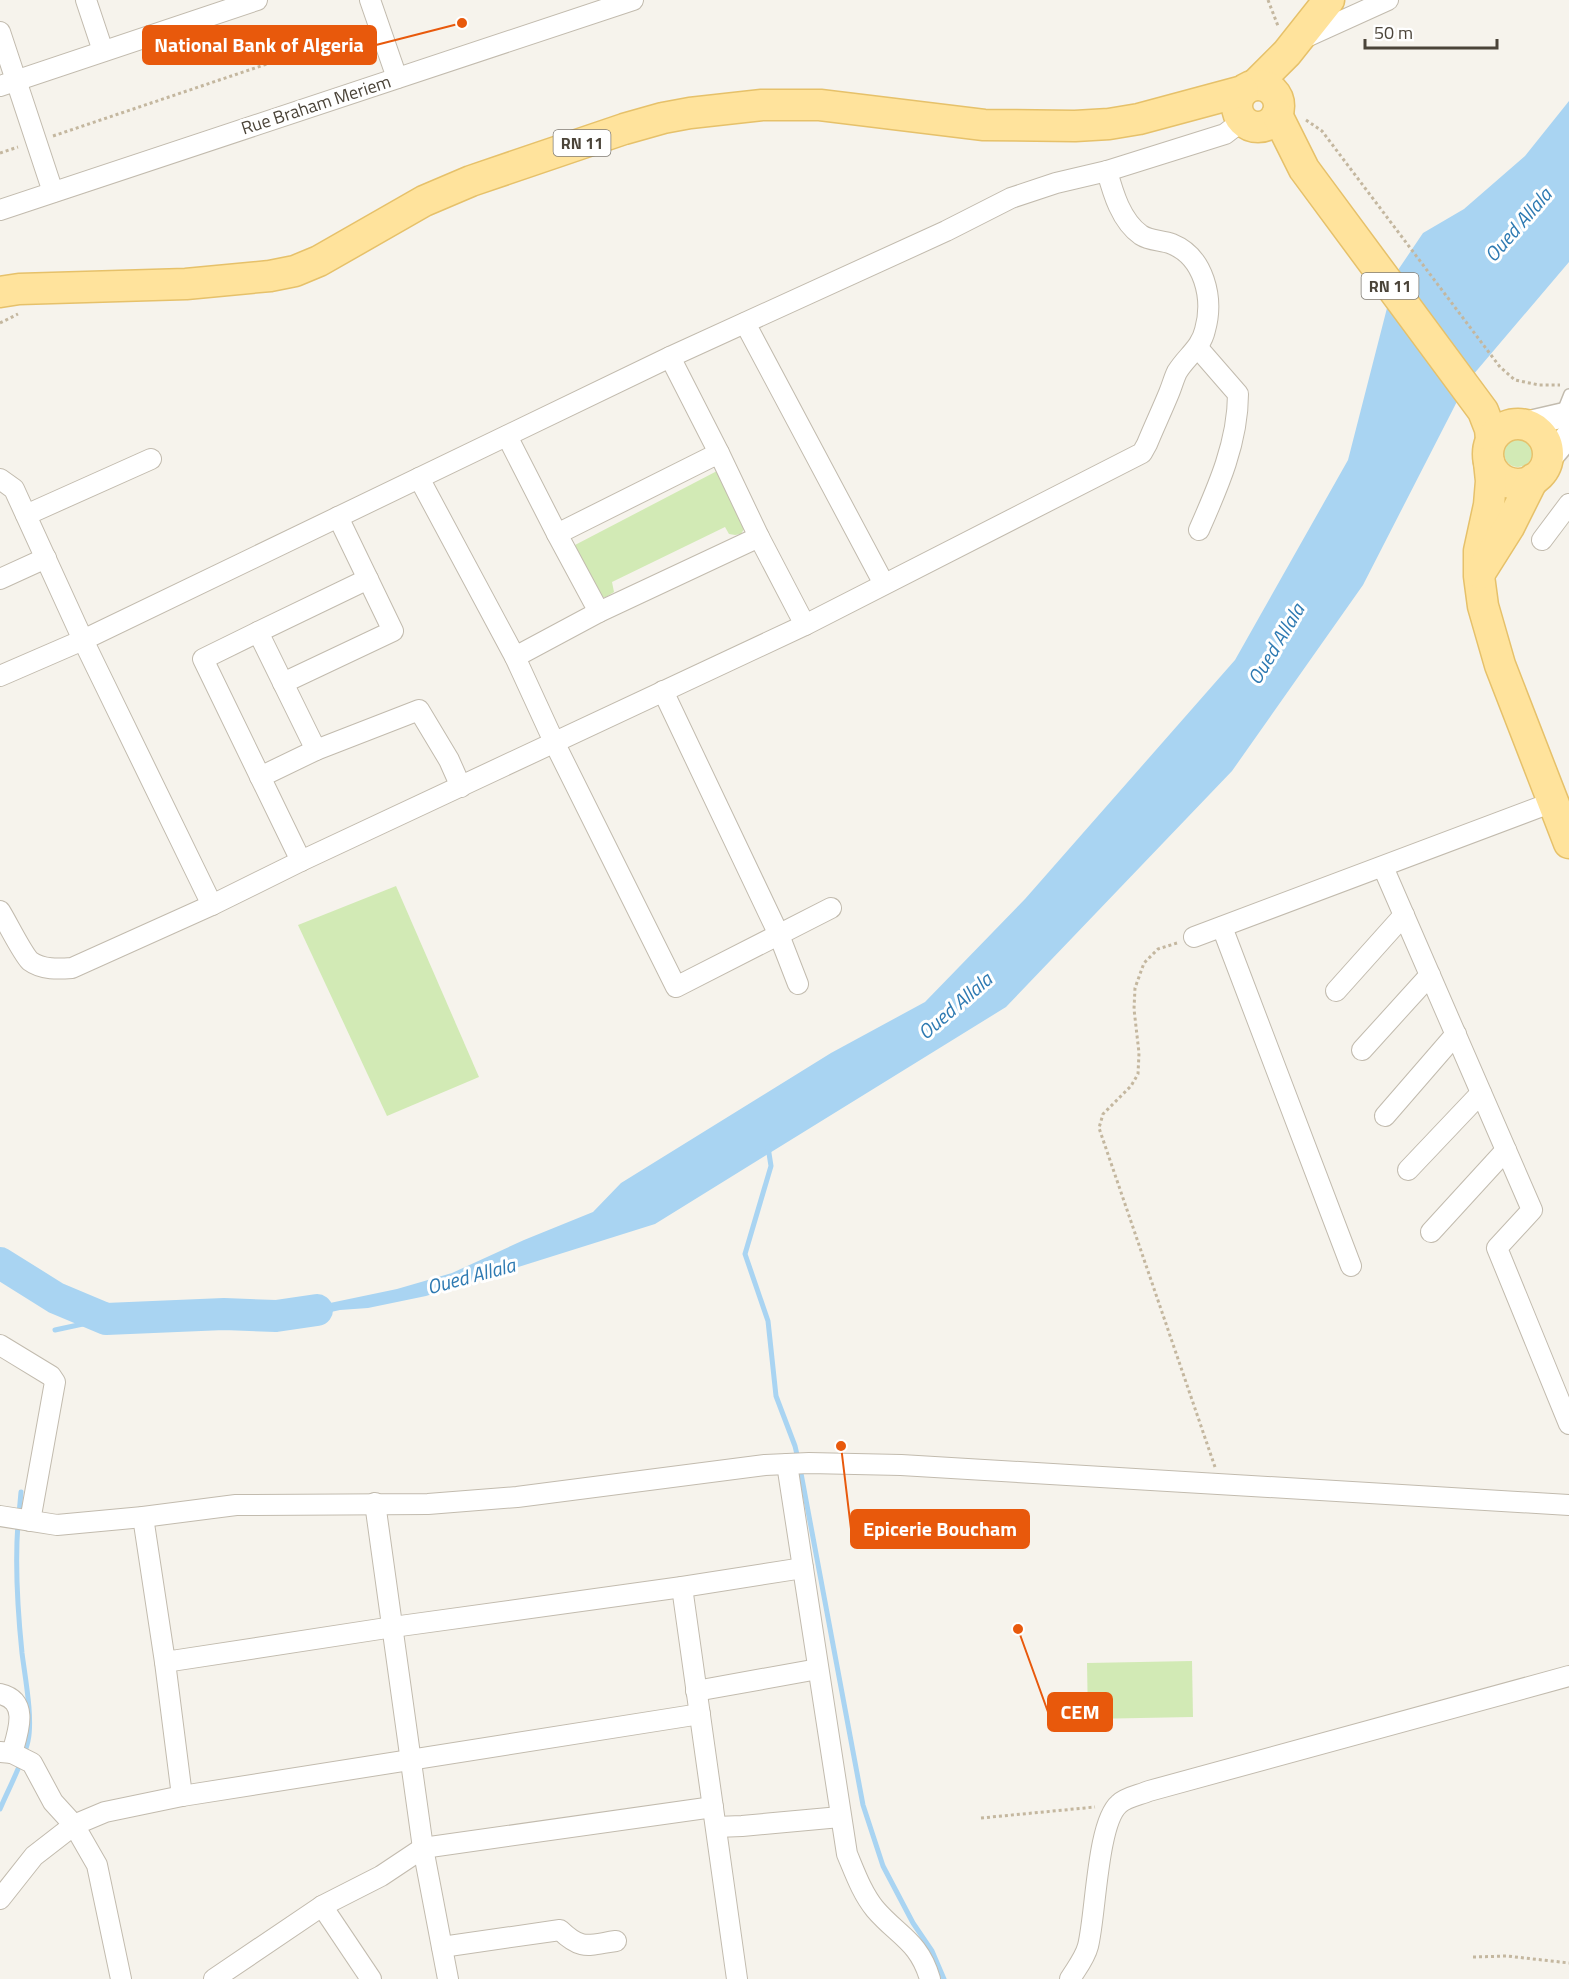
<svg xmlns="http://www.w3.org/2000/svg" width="1569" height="1979" font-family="'Titillium Web',sans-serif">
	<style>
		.green { fill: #d2eab5 }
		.water { fill: #a9d4f2 }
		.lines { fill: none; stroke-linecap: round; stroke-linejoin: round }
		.stream { stroke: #a9d4f2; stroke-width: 5 }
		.river { stroke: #a9d4f2; stroke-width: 32 }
		.service-casing { stroke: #c2bbae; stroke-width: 12 }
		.minor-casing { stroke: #c2bbae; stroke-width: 22 }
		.tertiary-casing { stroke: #c2bbae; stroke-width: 27 }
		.primary-casing { stroke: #e6c16a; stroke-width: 33 }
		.path { stroke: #c4b79f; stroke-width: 3; stroke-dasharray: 3 3; stroke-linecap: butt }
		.service { stroke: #fff; stroke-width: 9 }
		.minor { stroke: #fff; stroke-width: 20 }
		.tertiary { stroke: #fff; stroke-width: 24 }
		.primary { stroke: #ffe39c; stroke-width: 30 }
		.labels { text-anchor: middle; stroke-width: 6; stroke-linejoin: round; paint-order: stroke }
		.shield { fill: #fff; stroke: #817c74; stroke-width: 1.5 }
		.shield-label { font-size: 16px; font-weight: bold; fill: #4b4439 }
		.street-label { font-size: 18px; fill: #4b4439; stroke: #fff }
		.water-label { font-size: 20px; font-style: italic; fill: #2e7ab2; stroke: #fff }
		.leader { fill: none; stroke: #e8590c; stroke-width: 2 }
		.callout-dot { fill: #e8590c; stroke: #fff; stroke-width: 2 }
		.callout { fill: #e8590c; stroke: #e8590c; stroke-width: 2 }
		.callout-label { font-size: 20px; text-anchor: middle; font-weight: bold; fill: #fff }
	</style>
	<rect width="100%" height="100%" fill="#f6f3ec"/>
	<g class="green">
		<circle cx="1518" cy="453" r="14"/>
		<polygon points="717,471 742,519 744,529 741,534 735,535 729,534 725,527 612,582 614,592 606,597 600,597 575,545"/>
		<polygon points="396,886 479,1077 387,1116 298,925"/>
		<polygon points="1192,1661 1193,1717 1088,1719 1087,1663"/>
	</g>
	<polygon class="water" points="1569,101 1569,262 1467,382 1363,585 1232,771 1006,1007 655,1224 426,1296 368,1308 340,1310 295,1320 276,1316 306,1308 397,1289 452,1273 524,1240 593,1212 621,1183 831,1053 925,1002 1025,899 1235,660 1348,460 1396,273 1423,233 1464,209 1525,156"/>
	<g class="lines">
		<g class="stream">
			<polyline points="768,1147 771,1166 745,1254 768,1321 776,1396 795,1446 798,1459"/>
			<polyline points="55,1330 106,1319"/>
			<polyline points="800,1468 863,1805 883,1866 913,1923 932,1951 944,1979"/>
			<polyline points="19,1514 21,1492"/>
			<path d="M0 1809C8 1790 24 1760 28 1741 33 1718 25 1677 22 1653 18 1614 15 1562 18 1523"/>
		</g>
		<polyline class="river" points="0,1263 56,1298 106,1319 224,1314 276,1316 317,1310"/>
		<defs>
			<polyline id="service" points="1561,414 1569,394"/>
			<g id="minor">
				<polyline points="86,0 103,51"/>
				<polyline points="370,0 397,78"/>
				<polyline points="0,32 53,192"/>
				<polyline points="1302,39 1388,0"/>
				<polyline points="0,86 257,0"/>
				<polyline points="0,210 633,0"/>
				<polyline points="745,323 884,584"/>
				<path d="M1198 348 1238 394C1238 442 1218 487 1199 530"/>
				<polyline points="670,357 719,453"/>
				<polyline points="507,436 557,534"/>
				<polyline points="419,478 515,657 599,612 759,537 805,625"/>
				<polyline points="0,479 14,489 83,640 212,905"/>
				<polyline points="26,515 151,459"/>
				<polyline points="1542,540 1569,504"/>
				<polyline points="0,579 46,558"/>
				<polyline points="599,612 557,534 719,453 759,537"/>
				<polyline points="258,632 368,579"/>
				<polyline points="515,657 555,744 676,987 831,908"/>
				<polyline points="0,676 83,640 670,357 946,231 1011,198 1056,183 1107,171 1225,134 1242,121"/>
				<polyline points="283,683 393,631 338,517"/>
				<polyline points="663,691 779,935 798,984"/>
				<polyline points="260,777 316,750 419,710 449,760 461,787"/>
				<polyline points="301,861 203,659 258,632 316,750"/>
				<polyline points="1383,867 1532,1210 1497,1248 1569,1424"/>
				<path d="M0 911C7 922 22 953 30 961 42 970 59 969 72 968L212 905 301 861 805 625 1142 453 1147 444C1154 427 1162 410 1169 393 1172 386 1174 378 1177 372 1186 357 1201 348 1205 330 1214 298 1204 257 1172 244 1162 240 1150 241 1141 235 1121 221 1113 193 1107 171"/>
				<polyline points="1222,927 1351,1266"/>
				<polyline points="1194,937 1553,802"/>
				<polyline points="1336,991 1404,915"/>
				<polyline points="1362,1050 1430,975"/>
				<polyline points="1385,1116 1456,1034"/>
				<polyline points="1408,1170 1481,1093"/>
				<polyline points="1431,1232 1506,1150"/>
				<polyline points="0,1345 51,1376 55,1382 30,1521"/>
				<path d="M787 1464 847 1854C855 1873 862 1893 875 1909 898 1936 919 1941 930 1979"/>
				<polyline points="375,1503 423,1848 448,1979"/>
				<polyline points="0,1516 57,1525 143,1517 236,1505 428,1504 517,1497 765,1465 809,1463 901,1465 1569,1505"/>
				<polyline points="143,1517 165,1662 393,1627 682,1587 803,1568"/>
				<polyline points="682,1587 737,1979"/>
				<polyline points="165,1662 182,1796"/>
				<polyline points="696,1691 818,1669"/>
				<path d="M0 1694C30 1701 18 1732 12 1753L0 1752"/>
				<polyline points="716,1827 742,1826 840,1817"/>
				<polyline points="0,1899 34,1856 74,1825 53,1802 32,1763 12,1753"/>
				<polyline points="322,1906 371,1979"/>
				<path d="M442 1947 560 1930C582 1951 588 1945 616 1941"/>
				<polyline points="121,1979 97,1865 74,1825 105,1812 182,1796 700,1714"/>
				<polyline points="214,1979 322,1906 381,1876 423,1848 713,1807"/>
				<path d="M1070 1979C1076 1969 1085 1958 1088 1946 1096 1914 1097 1823 1119 1804 1126 1797 1140 1795 1149 1791L1569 1676"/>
			</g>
			<g id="tertiary">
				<polyline points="1525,424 1569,414"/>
				<polyline points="1547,461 1569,435"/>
			</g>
			<g id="primary">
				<polyline points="1255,85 1287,53 1329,0"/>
				<circle cx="1258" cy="106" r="21"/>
				<polyline points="1277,115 1304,169 1483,411 1490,429 1491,439"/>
				<polyline points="0,292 19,289 186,284 270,276 295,271 319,261 424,201 471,181 624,129 663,118 690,113 762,105 820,105 984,125 1075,126 1109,124 1139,119 1243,91"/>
				<circle cx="1518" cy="454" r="30"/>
				<polyline points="1489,462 1491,481 1489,505 1479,551 1479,576 1483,606 1500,665 1569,843"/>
				<polyline points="1480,573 1509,527 1533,479"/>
			</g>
		</defs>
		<use href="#service" class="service-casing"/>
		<use href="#minor" class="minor-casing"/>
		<use href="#tertiary" class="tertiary-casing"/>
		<use href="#primary" class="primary-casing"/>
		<g class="path">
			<polyline points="1268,0 1278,26"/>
			<polyline points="1306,120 1322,131 1500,367 1515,380 1539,385 1560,385"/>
			<polyline points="53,136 362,32"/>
			<polyline points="0,153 18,147"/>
			<polyline points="0,323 18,314"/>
			<polyline points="1177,943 1158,949 1144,963 1135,988 1134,1009 1139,1053 1138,1074 1131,1086 1103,1114 1099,1128 1215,1467"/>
			<polyline points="981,1818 1095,1807"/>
			<polyline points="1473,1957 1507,1956 1569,1963"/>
		</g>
		<use href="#service" class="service"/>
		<use href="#minor" class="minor"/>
		<use href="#tertiary" class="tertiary"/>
		<use href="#primary" class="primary"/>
	</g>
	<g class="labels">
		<g class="shield">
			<rect x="553.5" y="130" width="57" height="26" rx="4.5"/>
			<rect x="1361.5" y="273" width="57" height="26" rx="4.5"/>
		</g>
		<g class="shield-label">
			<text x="582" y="149">RN 11</text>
			<text x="1390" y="292">RN 11</text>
		</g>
		<g class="street-label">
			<text transform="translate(316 105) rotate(-18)" y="6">Rue Braham Meriem</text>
		</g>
		<g class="water-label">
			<text transform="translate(1518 225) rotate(-49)" y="7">Oued Allala</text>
			<text transform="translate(1276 644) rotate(-59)" y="7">Oued Allala</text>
			<text transform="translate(955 1006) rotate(-41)" y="7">Oued Allala</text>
			<text transform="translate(471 1276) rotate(-15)" y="7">Oued Allala</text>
		</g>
	</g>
	<path class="leader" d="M462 23L376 45M841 1446L851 1529M1018 1629L1048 1712"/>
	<g class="callout-dot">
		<circle cx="462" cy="23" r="6"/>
		<circle cx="841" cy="1446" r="6"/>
		<circle cx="1018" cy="1629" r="6"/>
	</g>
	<g class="callout">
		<rect x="143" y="26" width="233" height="38" rx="6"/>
		<rect x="851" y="1510" width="178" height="38" rx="6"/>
		<rect x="1048" y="1693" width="64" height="38" rx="6"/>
	</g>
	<g class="callout-label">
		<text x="259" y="52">National Bank of Algeria</text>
		<text x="940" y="1536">Epicerie Boucham</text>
		<text x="1080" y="1719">CEM</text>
	</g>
	<path d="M1365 39v9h132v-9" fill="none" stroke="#4b4439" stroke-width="3"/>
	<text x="1374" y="39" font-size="18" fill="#4b4439" stroke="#ffffff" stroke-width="4.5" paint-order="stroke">50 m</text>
</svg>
